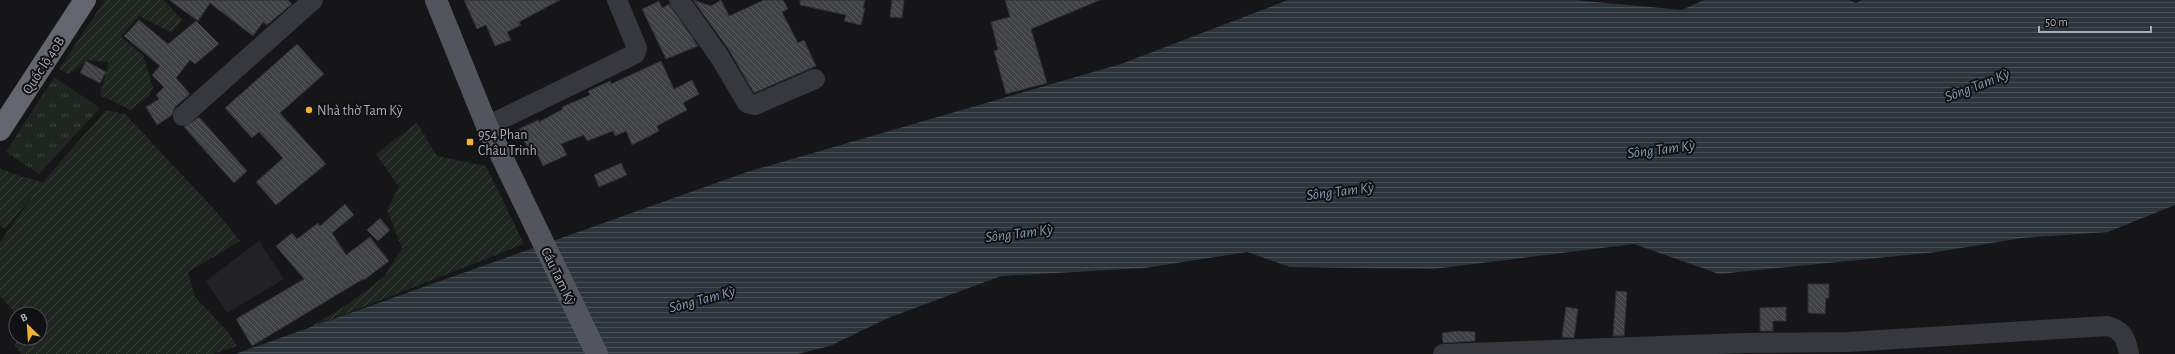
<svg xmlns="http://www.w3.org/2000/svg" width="2175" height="354" font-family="'Alegreya Sans',sans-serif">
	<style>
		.built { fill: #222225 }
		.grass { fill: url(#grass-tufts) }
		.garden { fill: url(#garden-furrows) }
		.water { fill: url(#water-rules) }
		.building { fill: url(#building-back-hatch); stroke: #303034 }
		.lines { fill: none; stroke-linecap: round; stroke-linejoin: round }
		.minor { stroke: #37383d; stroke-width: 20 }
		.major { stroke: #53555c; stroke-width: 22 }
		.highway { stroke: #63666e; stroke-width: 22 }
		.poi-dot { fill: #f2b134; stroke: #111113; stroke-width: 1.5 }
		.labels { text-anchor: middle; stroke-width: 4; stroke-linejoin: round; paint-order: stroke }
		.street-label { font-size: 14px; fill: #a8adb8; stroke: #111113 }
		.poi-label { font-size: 14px; fill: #a8adb8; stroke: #111113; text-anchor: start }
		.water-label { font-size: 15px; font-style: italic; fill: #7f9bb3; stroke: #111113 }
	</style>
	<defs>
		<pattern id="grass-tufts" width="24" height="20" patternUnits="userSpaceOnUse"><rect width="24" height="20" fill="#1e261f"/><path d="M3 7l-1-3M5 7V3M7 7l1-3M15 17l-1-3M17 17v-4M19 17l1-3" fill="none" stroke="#3c433d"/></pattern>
		<pattern id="garden-furrows" width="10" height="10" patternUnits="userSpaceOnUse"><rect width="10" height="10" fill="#1e261f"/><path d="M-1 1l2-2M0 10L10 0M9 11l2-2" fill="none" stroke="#3c433d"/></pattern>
		<pattern id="water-rules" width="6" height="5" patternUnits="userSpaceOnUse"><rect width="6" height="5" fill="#2c353c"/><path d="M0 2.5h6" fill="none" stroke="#485056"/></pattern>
		<pattern id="building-back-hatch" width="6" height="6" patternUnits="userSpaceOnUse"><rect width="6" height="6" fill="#404145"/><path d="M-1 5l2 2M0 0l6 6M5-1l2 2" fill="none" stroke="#595a5e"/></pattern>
	</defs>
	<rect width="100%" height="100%" fill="#161618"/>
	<polygon class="built" points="259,241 284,279 227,313 206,281"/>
	<polygon class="grass" points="54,77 100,108 39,174 6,152"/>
	<g class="garden">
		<polygon points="105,0 164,0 182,20 172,33 139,16 121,37 143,55 153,88 150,95 130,110 100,95 109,62 87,60 69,74 59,69"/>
		<polygon points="106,110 125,114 215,210 240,241 188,272 195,297 228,332 237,346 213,354 21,354 15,346 17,338 40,338 40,314 16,314 0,296 0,242 37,190 5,229 0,226 0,169 20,176 43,182"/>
		<polygon points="417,123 437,156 486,166 524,244 307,329 351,302 384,277 402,248 387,210 399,187 376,154"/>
	</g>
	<polygon class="water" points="1288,0 1574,0 1682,10 1704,0 1849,0 1856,3 1862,0 2175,0 2175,205 2108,232 2022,238 1937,252 1719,274 1634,244 1433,269 1290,267 1247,252 1145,268 1001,276 888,318 830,346 797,354 235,354 747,172 1121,64"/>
	<g class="building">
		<polygon points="169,0 288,0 292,4 267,25 263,22 253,36 210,3 198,21"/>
		<polygon points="464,0 560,0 519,22 521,25 507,32 511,40 495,46 486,25 477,29"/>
		<polygon points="693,0 711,6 721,0 729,16 764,0 783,0 788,9 782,12 798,43 804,40 816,66 754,93 729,50"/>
		<polygon points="800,0 865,0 863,8 865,8 861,25 844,21 846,15 800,5"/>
		<polygon points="892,0 904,0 902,18 890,17"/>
		<polygon points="1005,0 1100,0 1031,29 1047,83 1006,94 994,51 998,50 991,22 1010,17"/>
		<polygon points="659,1 662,8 669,4 698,46 666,59 642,9"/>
		<polygon points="139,20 168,44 196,21 219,44 195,64 190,60 176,78 190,94 175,107 172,115 157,125 146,107 159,99 156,95 164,87 152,75 160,66 124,36"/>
		<polygon points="297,44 324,74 280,113 326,164 276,205 256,182 283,158 259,132 252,138 225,108"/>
		<polygon points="86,61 106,72 100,83 80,73"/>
		<polygon points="661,61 674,89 692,80 699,94 683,103 687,110 657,126 659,131 632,145 626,131 615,136 613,131 587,141 584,135 561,144 567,155 543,166 535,149 529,151 519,129 538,120 539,122 563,109 562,107 590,95 588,91 610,81 611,84"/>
		<polygon points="199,117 247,171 234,183 184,127"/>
		<polygon points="621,163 627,175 599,187 594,175"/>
		<polygon points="345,204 354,215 332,233 346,255 370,237 389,261 364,280 363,279 252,346 236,319 304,279 276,246 292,233 297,239 318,223 320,226"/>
		<polygon points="380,218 390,230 378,241 367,230"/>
		<polygon points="1808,284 1829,284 1829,298 1826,298 1825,314 1808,313"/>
		<polygon points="1616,291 1627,292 1624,336 1613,336"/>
		<polygon points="1566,307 1578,309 1574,338 1562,337"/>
		<polygon points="1786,307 1786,321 1773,321 1773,331 1760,331 1760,308"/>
		<polygon points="1458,331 1475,332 1475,341 1443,343 1442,333"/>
	</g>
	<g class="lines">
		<g class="minor">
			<polyline points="679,0 719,56 747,103 755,105 815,79"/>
			<polyline points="183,116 313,0"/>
			<polyline points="487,126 635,54 637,48 617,0"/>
			<path d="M1443 354 1744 343 1848 342 2107 326C2123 330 2126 338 2129 354"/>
		</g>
		<polyline class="major" points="436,0 487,126 597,354"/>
		<polyline class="highway" points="0,130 85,0"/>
	</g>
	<g class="poi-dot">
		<circle cx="309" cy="110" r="4"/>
		<rect x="466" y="138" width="8" height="8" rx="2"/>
	</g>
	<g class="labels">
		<g class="street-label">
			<text transform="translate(43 65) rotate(-57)" y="5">Quốc lộ 40B</text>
			<text transform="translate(559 276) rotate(64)" y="5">Cầu Tam Kỳ</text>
		</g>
		<g class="poi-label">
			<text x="317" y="115">Nhà thờ Tam Kỳ</text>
			<text x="478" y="139">954 Phan<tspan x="478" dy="16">Châu Trinh</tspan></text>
		</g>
		<g class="water-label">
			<text transform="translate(1977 85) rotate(-21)" y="5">Sông Tam Kỳ</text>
			<text transform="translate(1661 149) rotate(-7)" y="5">Sông Tam Kỳ</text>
			<text transform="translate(1340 191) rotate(-7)" y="5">Sông Tam Kỳ</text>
			<text transform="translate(1019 233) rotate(-7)" y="5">Sông Tam Kỳ</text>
			<text transform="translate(702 299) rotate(-15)" y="5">Sông Tam Kỳ</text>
		</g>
	</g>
	<g transform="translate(28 326) rotate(335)"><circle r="19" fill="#111113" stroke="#4d4f55"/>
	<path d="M0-3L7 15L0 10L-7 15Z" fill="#f2b134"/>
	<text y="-6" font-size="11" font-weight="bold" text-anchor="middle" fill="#a8adb8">B</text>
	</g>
	<path d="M2039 26v6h112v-6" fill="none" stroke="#a8adb8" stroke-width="2"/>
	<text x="2045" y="26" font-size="12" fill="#a8adb8" stroke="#111113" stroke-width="3" paint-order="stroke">50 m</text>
</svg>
